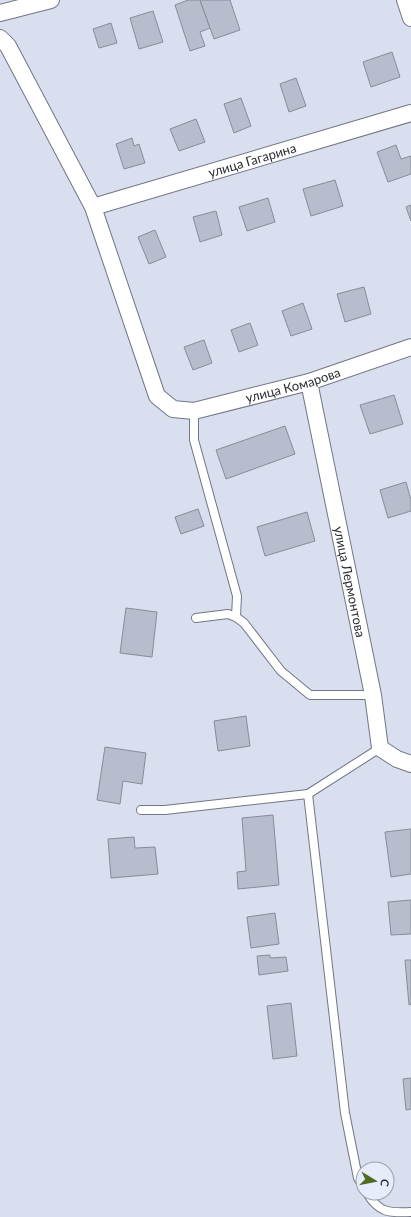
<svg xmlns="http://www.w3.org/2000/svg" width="411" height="1217" font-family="Lato,sans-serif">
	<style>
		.building { fill: #b7bdcc; stroke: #868c9a }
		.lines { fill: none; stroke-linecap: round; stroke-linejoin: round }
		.service-casing { stroke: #717684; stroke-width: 10 }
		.minor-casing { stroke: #717684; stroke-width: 18 }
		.service { stroke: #fff; stroke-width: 8 }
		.minor { stroke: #fff; stroke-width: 16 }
		.labels { text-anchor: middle; stroke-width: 3; stroke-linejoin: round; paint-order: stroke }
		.street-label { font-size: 13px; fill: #2b2d33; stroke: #e6ecfc }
	</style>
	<rect width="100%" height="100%" fill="#d9dfef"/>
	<g class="building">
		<polygon points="188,0 200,0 210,28 200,32 205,46 190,51 175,5"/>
		<polygon points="200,0 230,0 240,30 214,39"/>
		<polygon points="153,11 163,42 139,49 130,18"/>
		<polygon points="111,23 117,43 99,48 93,29"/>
		<polygon points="392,52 400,77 371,87 363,62"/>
		<polygon points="296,78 306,106 289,112 280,84"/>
		<polygon points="241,98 251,126 234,133 224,104"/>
		<polygon points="196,119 205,142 179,151 170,129"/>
		<polygon points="132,138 134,146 139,144 145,163 124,169 116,144"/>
		<polygon points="396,145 401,159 411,156 411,174 388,182 377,152"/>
		<polygon points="335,180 343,206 311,216 303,189"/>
		<polygon points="268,198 275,222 247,231 239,207"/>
		<polygon points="411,205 411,221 406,207"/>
		<polygon points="216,211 222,235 200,242 193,217"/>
		<polygon points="155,230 166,257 149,264 138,237"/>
		<polygon points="364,287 371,314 345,322 337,294"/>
		<polygon points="303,303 312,329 291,336 282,311"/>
		<polygon points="250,323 258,345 239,352 231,330"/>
		<polygon points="204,340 212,363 193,370 184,347"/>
		<polygon points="394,395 403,424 370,434 360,405"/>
		<polygon points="285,426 295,454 226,479 216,450"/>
		<polygon points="406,482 411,500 411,511 388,518 380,490"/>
		<polygon points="198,509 204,526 181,534 175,517"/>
		<polygon points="307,512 315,541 265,556 257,527"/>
		<polygon points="126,608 157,612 152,657 120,653"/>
		<polygon points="246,716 250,746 218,751 214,721"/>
		<polygon points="105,747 146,753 142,784 123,781 120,804 97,800"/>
		<polygon points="273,815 279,885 238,889 237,872 246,871 242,818"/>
		<polygon points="411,829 411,874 391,877 385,832"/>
		<polygon points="134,837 135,848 155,847 158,874 111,878 108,839"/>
		<polygon points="411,900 411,934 391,935 388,902"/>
		<polygon points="275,913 279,944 251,948 247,917"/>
		<polygon points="270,955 270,958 286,957 288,971 259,975 257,956"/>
		<polygon points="405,960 411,960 411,1004 409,1005"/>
		<polygon points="291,1003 297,1056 273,1059 267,1006"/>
		<polygon points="411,1078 411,1109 406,1110 403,1079"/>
	</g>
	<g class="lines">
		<defs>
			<g id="service">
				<polyline points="194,411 194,440 237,596 236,617"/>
				<polyline points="196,618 228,614 236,617 244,623 281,671 310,695 373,695"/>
				<polyline points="308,794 345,1113 358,1178 363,1186"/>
				<polyline points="141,810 165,810 308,794 380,748"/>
				<path d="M367 1193C379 1213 389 1213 411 1212"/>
			</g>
			<g id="minor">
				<polyline points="405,0 411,18"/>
				<polyline points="0,13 51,0"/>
				<path id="s1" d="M0 38 8 46 93 207 157 396 173 409 194 411 309 382 411 347"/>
				<path id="s2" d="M93 207 411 113"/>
				<path id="s3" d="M309 382 373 695 380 748 397 759 411 764"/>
			</g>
		</defs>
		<use href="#service" class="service-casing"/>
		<use href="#minor" class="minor-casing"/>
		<use href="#service" class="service"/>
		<use href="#minor" class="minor"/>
	</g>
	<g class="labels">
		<g class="street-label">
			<text dy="5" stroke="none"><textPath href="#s2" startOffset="166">улица Гагарина</textPath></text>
			<text dy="5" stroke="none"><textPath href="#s1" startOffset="537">улица Комарова</textPath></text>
			<text dy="5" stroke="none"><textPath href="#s3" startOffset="204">улица Лермонтова</textPath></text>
		</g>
	</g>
	<g transform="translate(375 1181) rotate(100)"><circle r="19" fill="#e6ecfc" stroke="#9ba0ac"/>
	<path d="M0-3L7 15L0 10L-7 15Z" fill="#506c20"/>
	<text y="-6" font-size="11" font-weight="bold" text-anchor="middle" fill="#2b2d33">С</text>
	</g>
</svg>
